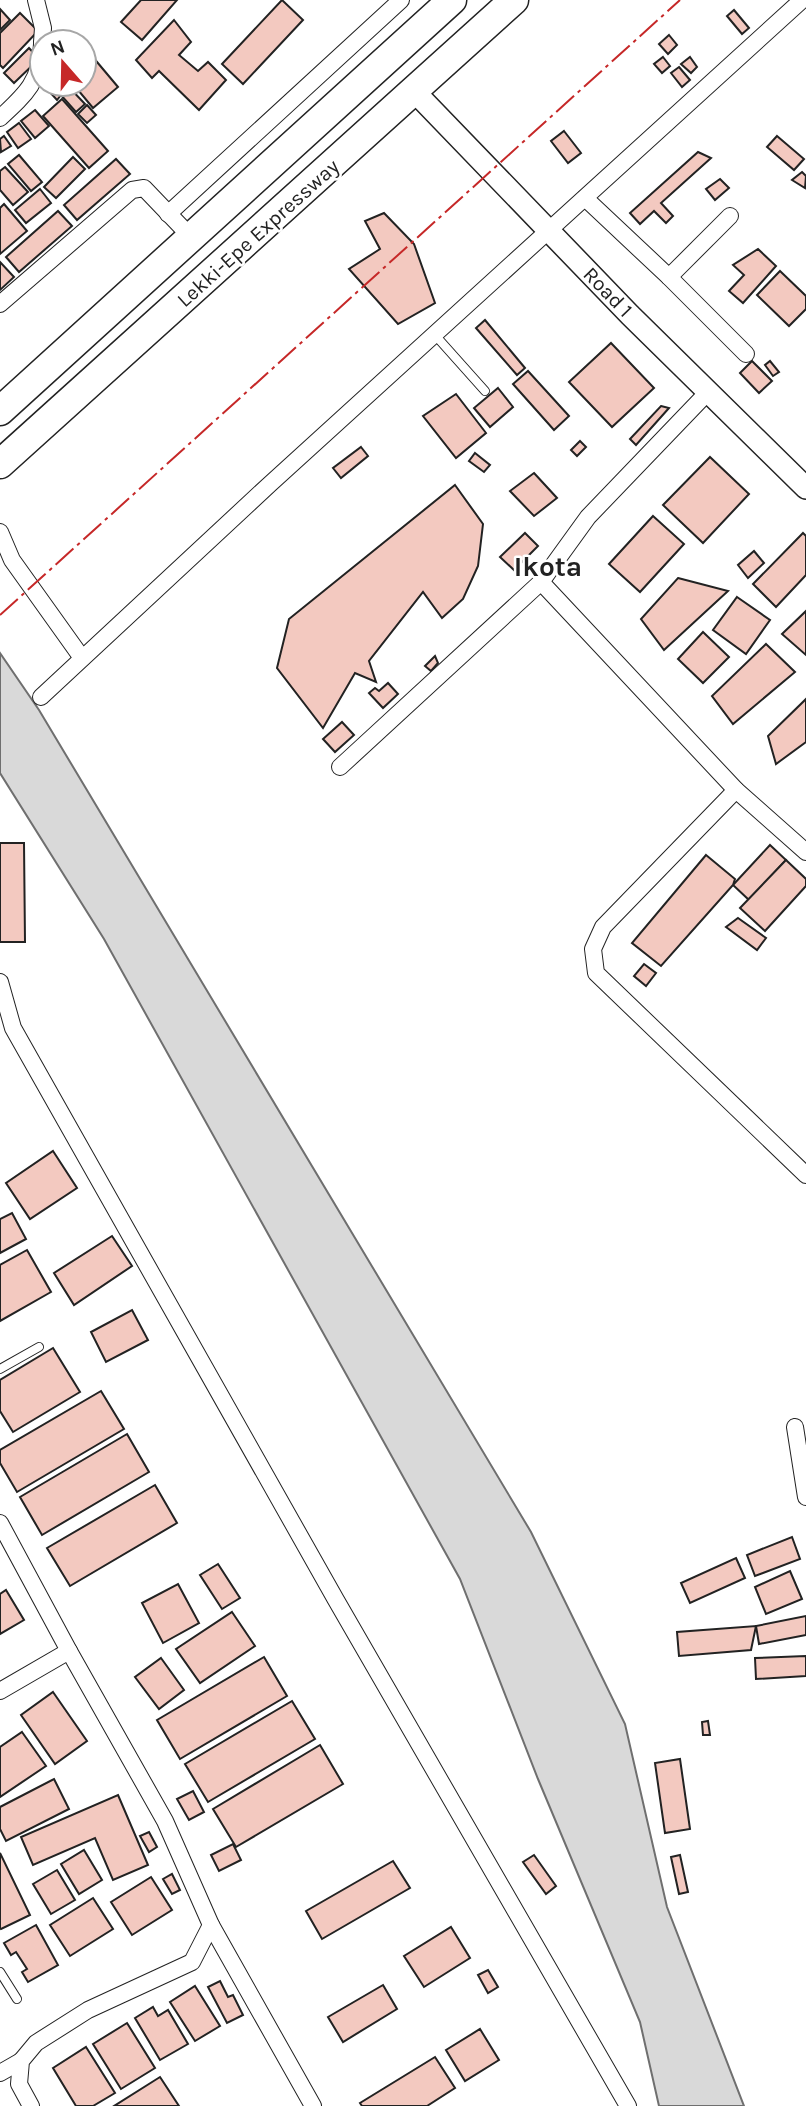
<svg xmlns="http://www.w3.org/2000/svg" width="806" height="2106" font-family="Karla,sans-serif">
	<style>
		.water { fill: #d9d9d9; stroke: #6f6f6f; stroke-width: 2 }
		.building { fill: #f3c9c0; stroke: #222; stroke-width: 2 }
		.lines { fill: none; stroke-linecap: round; stroke-linejoin: round }
		.service-casing { stroke: #222; stroke-width: 10 }
		.minor-casing { stroke: #222; stroke-width: 18 }
		.tertiary-casing { stroke: #222; stroke-width: 24 }
		.trunk-casing { stroke: #222; stroke-width: 31 }
		.service { stroke: #fff; stroke-width: 8 }
		.minor { stroke: #fff; stroke-width: 16 }
		.tertiary { stroke: #fff; stroke-width: 21 }
		.trunk { stroke: #fff; stroke-width: 28 }
		.power { stroke: #c62828; stroke-width: 2; stroke-dasharray: 24 5 3.5 5; stroke-linecap: butt }
		.labels { text-anchor: middle; stroke-width: 5; stroke-linejoin: round; paint-order: stroke }
		.street-label { font-size: 21px; fill: #222; stroke: #fff }
		.district-label { font-size: 28px; font-weight: bold; fill: #222; stroke: #fff }
	</style>
	<rect width="100%" height="100%" fill="#fff"/>
	<polygon class="water" points="0,653 39,710 531,1532 625,1724 667,1907 744,2106 659,2106 640,2022 538,1779 460,1579 104,939 0,773"/>
	<g class="building">
		<polygon points="141,0 177,0 142,40 121,22"/>
		<polygon points="282,0 303,20 243,84 222,64"/>
		<polygon points="0,9 10,20 0,30"/>
		<polygon points="734,10 749,28 742,34 727,16"/>
		<polygon points="20,13 38,31 3,68 0,65 0,33"/>
		<polygon points="174,20 191,42 179,55 198,71 208,62 226,80 199,110 159,71 152,78 136,60"/>
		<polygon points="669,35 677,45 668,54 659,44"/>
		<polygon points="29,48 39,59 14,83 4,73"/>
		<polygon points="92,56 118,87 93,108 73,84 84,84 84,62"/>
		<polygon points="663,57 670,66 662,73 654,64"/>
		<polygon points="690,57 697,67 691,73 681,64"/>
		<polygon points="679,67 690,80 682,87 671,73"/>
		<polygon points="52,84 66,84 85,104 76,112 61,95 57,100 47,89"/>
		<polygon points="62,99 108,151 89,168 43,116"/>
		<polygon points="87,105 96,115 87,123 78,114"/>
		<polygon points="35,110 49,126 35,138 21,121"/>
		<polygon points="19,123 31,139 18,148 7,132"/>
		<polygon points="564,131 581,153 568,163 551,141"/>
		<polygon points="4,136 11,146 1,152 0,139"/>
		<polygon points="777,136 804,159 794,170 767,147"/>
		<polygon points="698,152 711,158 661,203 673,216 666,223 654,211 640,224 630,213"/>
		<polygon points="19,155 42,182 31,191 8,164"/>
		<polygon points="73,157 85,169 56,198 44,187"/>
		<polygon points="116,159 130,174 77,220 64,205"/>
		<polygon points="5,167 28,192 13,205 0,190 0,171"/>
		<polygon points="802,172 806,176 805,188 792,180"/>
		<polygon points="720,179 729,188 715,200 706,189"/>
		<polygon points="40,189 51,203 26,223 15,210"/>
		<polygon points="4,204 27,231 0,254 0,208"/>
		<polygon points="58,211 72,226 19,272 6,257"/>
		<polygon points="384,213 414,244 435,303 398,324 349,269 380,249 365,221"/>
		<polygon points="758,249 776,266 743,303 729,291 744,275 733,265"/>
		<polygon points="0,262 14,277 0,290"/>
		<polygon points="780,271 806,296 806,309 789,326 757,295"/>
		<polygon points="485,320 525,368 517,375 476,328"/>
		<polygon points="611,343 654,388 612,427 569,382"/>
		<polygon points="752,361 772,381 759,393 740,373"/>
		<polygon points="770,361 779,372 773,376 765,365"/>
		<polygon points="528,371 569,416 554,430 513,384"/>
		<polygon points="498,388 513,407 490,427 474,408"/>
		<polygon points="456,394 486,433 456,458 423,416"/>
		<polygon points="661,406 669,408 636,445 630,439"/>
		<polygon points="580,441 586,447 577,456 571,450"/>
		<polygon points="361,447 368,456 341,478 333,468"/>
		<polygon points="475,453 490,465 484,472 469,461"/>
		<polygon points="710,457 749,494 703,543 663,505"/>
		<polygon points="534,473 557,498 534,516 510,491"/>
		<polygon points="455,485 483,524 478,566 463,599 442,618 423,592 369,661 376,682 355,673 323,728 277,668 289,619"/>
		<polygon points="653,516 684,544 640,592 609,564"/>
		<polygon points="525,533 538,546 514,570 500,557"/>
		<polygon points="803,533 806,536 806,575 776,607 753,584"/>
		<polygon points="754,551 764,563 748,578 738,565"/>
		<polygon points="678,578 728,591 664,650 641,619"/>
		<polygon points="737,597 770,620 746,654 713,630"/>
		<polygon points="806,611 806,655 782,634"/>
		<polygon points="703,632 729,657 703,683 678,659"/>
		<polygon points="766,644 795,672 733,724 712,696"/>
		<polygon points="435,656 438,663 431,671 425,666"/>
		<polygon points="388,683 398,694 383,708 369,693 375,688 379,691"/>
		<polygon points="806,699 806,742 776,764 768,736"/>
		<polygon points="342,722 354,735 335,752 323,739"/>
		<polygon points="0,843 24,843 25,942 0,942"/>
		<polygon points="770,845 786,860 749,900 733,885"/>
		<polygon points="706,855 735,879 733,885 661,966 632,943"/>
		<polygon points="786,860 806,879 806,886 765,931 740,908"/>
		<polygon points="738,918 766,938 757,950 726,927"/>
		<polygon points="644,964 656,973 646,986 634,976"/>
		<polygon points="53,1151 77,1188 30,1219 6,1183"/>
		<polygon points="12,1213 26,1239 0,1253 0,1219"/>
		<polygon points="112,1236 132,1266 74,1305 54,1273"/>
		<polygon points="27,1250 51,1292 0,1321 0,1265"/>
		<polygon points="132,1310 148,1340 106,1362 91,1332"/>
		<polygon points="53,1348 80,1392 13,1432 0,1411 0,1380"/>
		<polygon points="101,1391 124,1429 17,1492 0,1463 0,1450"/>
		<polygon points="127,1434 149,1472 42,1535 20,1497"/>
		<polygon points="155,1485 177,1523 70,1586 47,1548"/>
		<polygon points="792,1537 800,1559 755,1576 747,1555"/>
		<polygon points="736,1558 745,1578 690,1603 681,1583"/>
		<polygon points="218,1564 240,1598 222,1609 200,1575"/>
		<polygon points="790,1571 802,1599 766,1614 755,1587"/>
		<polygon points="178,1584 199,1623 163,1643 142,1603"/>
		<polygon points="6,1590 24,1620 0,1634 0,1594"/>
		<polygon points="232,1612 255,1646 200,1683 176,1649"/>
		<polygon points="806,1616 806,1635 759,1644 756,1626"/>
		<polygon points="756,1626 751,1650 679,1656 677,1632"/>
		<polygon points="806,1656 806,1676 756,1679 755,1658"/>
		<polygon points="264,1657 287,1696 180,1759 157,1720"/>
		<polygon points="161,1658 184,1690 159,1709 135,1677"/>
		<polygon points="53,1692 87,1741 55,1764 21,1715"/>
		<polygon points="292,1701 315,1739 208,1802 185,1764"/>
		<polygon points="708,1721 710,1735 703,1735 702,1722"/>
		<polygon points="22,1732 46,1766 0,1797 0,1747"/>
		<polygon points="320,1745 343,1784 236,1847 213,1809"/>
		<polygon points="680,1759 690,1829 665,1833 655,1763"/>
		<polygon points="54,1779 69,1809 6,1841 0,1829 0,1807"/>
		<polygon points="193,1791 204,1812 189,1820 177,1799"/>
		<polygon points="118,1795 148,1865 113,1880 95,1838 33,1865 21,1837"/>
		<polygon points="149,1832 157,1847 149,1852 140,1836"/>
		<polygon points="233,1844 241,1860 219,1871 211,1855"/>
		<polygon points="84,1850 102,1880 79,1894 61,1864"/>
		<polygon points="0,1853 30,1915 1,1929 0,1928"/>
		<polygon points="534,1855 556,1886 546,1894 523,1862"/>
		<polygon points="680,1855 688,1892 679,1894 671,1857"/>
		<polygon points="393,1861 410,1888 322,1939 306,1911"/>
		<polygon points="57,1870 75,1900 51,1914 33,1884"/>
		<polygon points="172,1874 180,1890 172,1894 163,1879"/>
		<polygon points="151,1877 172,1910 132,1935 111,1902"/>
		<polygon points="93,1898 113,1929 70,1956 50,1925"/>
		<polygon points="36,1925 58,1965 28,1982 22,1972 27,1969 16,1952 11,1955 4,1943"/>
		<polygon points="451,1927 470,1958 424,1987 404,1956"/>
		<polygon points="488,1970 498,1987 488,1993 478,1975"/>
		<polygon points="220,1981 228,1997 233,1995 243,2015 227,2023 208,1987"/>
		<polygon points="383,1985 397,2009 343,2042 328,2017"/>
		<polygon points="195,1986 220,2026 195,2041 170,2002"/>
		<polygon points="153,2007 158,2016 168,2010 188,2044 160,2060 135,2018"/>
		<polygon points="127,2023 155,2068 121,2089 93,2044"/>
		<polygon points="480,2029 499,2060 465,2081 446,2050"/>
		<polygon points="86,2047 115,2093 93,2106 76,2106 53,2068"/>
		<polygon points="435,2057 455,2088 427,2106 362,2106 360,2103"/>
		<polygon points="160,2077 179,2106 114,2106"/>
	</g>
	<g class="lines">
		<defs>
			<g id="service">
				<polyline points="435,335 485,391"/>
				<polyline points="0,1369 39,1347"/>
				<polyline points="0,1972 17,1999"/>
			</g>
			<g id="minor">
				<polyline points="36,0 43,28 42,42"/>
				<path d="M0 118C25 95 41 81 42 44"/>
				<polyline points="585,198 669,277 746,354"/>
				<polyline points="168,214 401,0"/>
				<polyline points="669,277 730,216"/>
				<polyline points="0,304 132,190 144,188 191,237"/>
				<polyline points="0,532 12,560 82,658"/>
				<polyline points="541,582 736,790 806,852"/>
				<polyline points="41,697 270,484 802,0"/>
				<polyline points="340,767 541,582 588,517 708,392"/>
				<polyline points="736,790 603,927 593,949 596,973 806,1175"/>
				<polyline points="0,982 13,1028 336,1600 628,2106"/>
				<polyline points="795,1427 806,1497"/>
				<polyline points="0,1523 69,1651 165,1821 211,1925 192,1962 88,2010 36,2043 21,2061 19,2084 31,2106"/>
				<polyline points="0,1691 69,1651"/>
				<polyline points="211,1925 313,2106"/>
				<polyline points="0,2073 21,2061"/>
			</g>
			<polyline id="tertiary" points="414,91 630,315 806,488"/>
			<g id="trunk">
				<polyline points="0,411 452,0"/>
				<polyline points="0,464 514,0"/>
			</g>
		</defs>
		<use href="#service" class="service-casing"/>
		<use href="#minor" class="minor-casing"/>
		<use href="#tertiary" class="tertiary-casing"/>
		<use href="#trunk" class="trunk-casing"/>
		<use href="#service" class="service"/>
		<use href="#minor" class="minor"/>
		<use href="#tertiary" class="tertiary"/>
		<use href="#trunk" class="trunk"/>
		<polyline class="power" points="0,615 680,0"/>
	</g>
	<g class="labels">
		<g class="street-label">
			<text transform="translate(258 233) rotate(-42)" y="7">Lekki-Epe Expressway</text>
			<text transform="translate(608 292) rotate(46)" y="7">Road 1</text>
		</g>
		<g class="district-label">
			<text x="548" y="576">Ikota</text>
		</g>
	</g>
	<g transform="translate(63 63) rotate(340)"><circle r="33" fill="#ffffff" stroke="#a7a7a7" stroke-width="2"/>
	<path d="M0-5L12 26L0 18L-12 26Z" fill="#c62828"/>
	<text y="-10" font-size="19" font-weight="bold" text-anchor="middle" fill="#222222">N</text>
	</g>
</svg>
